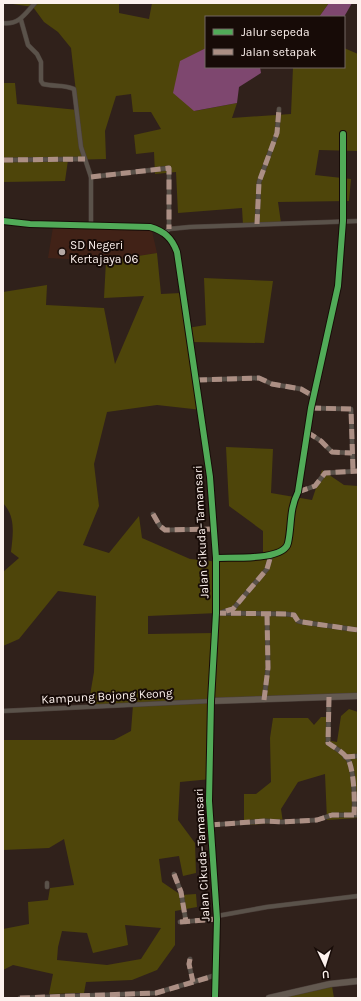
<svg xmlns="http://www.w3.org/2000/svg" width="361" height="1001" font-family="Karla,sans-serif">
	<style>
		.built { fill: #412217 }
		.green { fill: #4e450a; fill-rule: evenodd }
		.water { fill: #7e476f }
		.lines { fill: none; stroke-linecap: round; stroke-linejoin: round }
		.street-casing { stroke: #4b3f3a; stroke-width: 5 }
		.secondary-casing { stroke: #4b3f3a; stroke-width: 7 }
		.street { stroke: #5a524a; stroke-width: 4 }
		.secondary { stroke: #635950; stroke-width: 6 }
		.quiet { stroke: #ac8f84; stroke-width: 5; stroke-dasharray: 10 5; stroke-linecap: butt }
		.cycleway-casing { stroke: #170b07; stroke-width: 8 }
		.cycleway { stroke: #51ab58; stroke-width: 6 }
		.poi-dot { fill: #b5a8a4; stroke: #170b07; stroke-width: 1.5 }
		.labels { text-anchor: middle; stroke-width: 4; stroke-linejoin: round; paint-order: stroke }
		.poi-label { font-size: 12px; fill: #fcf1ed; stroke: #170b07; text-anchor: start }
		.street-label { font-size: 12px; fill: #fcf1ed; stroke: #170b07 }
	</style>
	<rect width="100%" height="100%" fill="#30211b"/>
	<polygon class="built" points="53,227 152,231 157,253 106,261 48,258"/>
	<g class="green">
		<polygon points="6,3 119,3 119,13 149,19 152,3 329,3 319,17 206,17 206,48 180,62 195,111 237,103 232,118 291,114 293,67 344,67 344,48 358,54 358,151 319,150 315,175 351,179 349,201 278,202 281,223 243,225 242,208 178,213 176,172 155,174 154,152 136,154 134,135 161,129 151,112 133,112 131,94 116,96 105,131 106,159 68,160 65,181 3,182 3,83 15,83 17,104 78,110 71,48 58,32 44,22 33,7"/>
		<path d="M157 253 161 294 181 293 187 328 206 325 204 278 273 281 264 343 190 342 202 410 157 405 107 412 94 464 99 506 83 545 109 553 139 516 142 538 190 559 221 562 263 556V531L229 506 226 447 273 449 271 493 312 500 322 470 344 485 358 486V696L213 702 211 779 180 782 178 820 195 843 196 873 183 876 179 856 159 859 162 882 181 895 196 894 197 907 175 911V945L157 970 132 980 86 982 84 993 49 994 53 974 13 965 3 970V929L29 924 28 902 48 900 50 888 74 885 64 839 49 848 3 850V740H114L131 731 133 705 88 707 94 672 96 596 58 591 19 639 3 646V572L19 558 11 552C13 534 16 517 3 503V292L47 285 46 305 104 308 115 364 144 296 104 298 106 261ZM218 613 215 633 148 634V616ZM125 925 161 928 141 959 107 965 57 960 58 947 62 931 87 933 93 953 128 945Z"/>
		<polygon points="349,709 358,712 358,818 327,820 325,774 298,782 281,809 283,823 244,825 244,794 256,794 271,782 270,738 273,718 308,718 314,725 321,717 330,717 331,741 337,742 341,716"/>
		<polygon points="332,986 334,998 264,998"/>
	</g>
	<g class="water">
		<polygon points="329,3 352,3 344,17 319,17"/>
		<polygon points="206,48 206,67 260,67 261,73 239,87 237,103 194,111 173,93 180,61"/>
	</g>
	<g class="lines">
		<defs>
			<g id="street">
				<path d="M21 20 28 45 37 54 41 62V81L43 84C54 87 64 84 74 89L81 147 91 177V225"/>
				<path d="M3 23C19 25 25 14 35 3"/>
				<polyline points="3,160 85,159"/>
				<polyline points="91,177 169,168 169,229"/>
				<polyline points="257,224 259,182 277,133 279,109"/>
				<polyline points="165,233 169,229 190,227 358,221"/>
				<polyline points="197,380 259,378 272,384 301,389 313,396"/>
				<polyline points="311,408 351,409 353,470"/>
				<polyline points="307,432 321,441 332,452 352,453"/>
				<polyline points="298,492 315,486 325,473 358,471"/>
				<polyline points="153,514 160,526 165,530 214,529"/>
				<path d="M216 558C232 557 284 561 288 543 292 525 289 510 298 492L311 408 338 286 343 221V134"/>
				<polyline points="223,612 233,609 267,569 271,555"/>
				<polyline points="216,613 286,614 294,615 298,621 302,622 358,630"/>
				<path d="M329 697 328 743C335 748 343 752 348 759 354 770 355 801 354 815"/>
				<polyline points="264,700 268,668 267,614"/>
				<polyline points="3,711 211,701"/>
				<polyline points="345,757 358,756"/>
				<polyline points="210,825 265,821 282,822 317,820 332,815 358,815"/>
				<polyline points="174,874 181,892 186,922"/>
				<polyline points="47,883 47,887"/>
				<polyline points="217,916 267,907 358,896"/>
				<polyline points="180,922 217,919"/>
				<polyline points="190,959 189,964 193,982"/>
				<polyline points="20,998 156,993 216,975"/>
			</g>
			<g id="secondary">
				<path d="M3 221 30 224 150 227C164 231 172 238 177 252L210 477 216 558V613L211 701 209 801 217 919 215 998"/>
				<polyline points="211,701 358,696"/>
				<polyline points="269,998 330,984 358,981"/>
			</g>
		</defs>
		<use href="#street" class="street-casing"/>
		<use href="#secondary" class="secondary-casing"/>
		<use href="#street" class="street"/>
		<use href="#secondary" class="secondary"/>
		<g class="quiet">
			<polyline points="3,160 85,159"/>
			<polyline points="91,177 169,168 169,229"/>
			<polyline points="257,224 259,182 277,133 279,109"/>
			<polyline points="197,380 259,378 272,384 301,389 313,396"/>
			<polyline points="311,408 351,409 353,470"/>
			<polyline points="307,432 321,441 332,452 352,453"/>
			<polyline points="298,492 315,486 325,473 358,471"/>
			<polyline points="153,514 160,526 165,530 214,529"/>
			<polyline points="226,611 233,609 267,569 271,555"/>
			<polyline points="216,613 286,614 294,615 298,621 302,622 358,630"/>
			<path d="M329 697 328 743C335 748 343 752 348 759 354 770 355 801 354 815"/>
			<polyline points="264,700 268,668 267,614"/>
			<polyline points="345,757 358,756"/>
			<polyline points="210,825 265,821 282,822 317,820 332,815 358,815"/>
			<polyline points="174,874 181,892 186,922"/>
			<polyline points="180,922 217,919"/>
			<polyline points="190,959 189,964 193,982"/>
			<polyline points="20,998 156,993 217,975"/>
		</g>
		<defs>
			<g id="cycleway">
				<path d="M3 221 30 224 150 227C164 231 172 238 177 252L210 477 216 558V613L211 701 209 801 217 919 215 998"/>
				<path d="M216 558C232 557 284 561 288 543 292 525 289 510 298 492L311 408 338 286 343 221V134"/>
			</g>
		</defs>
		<use href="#cycleway" class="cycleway-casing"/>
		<use href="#cycleway" class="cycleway"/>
	</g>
	<circle class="poi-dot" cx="62" cy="252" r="4"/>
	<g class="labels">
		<g class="poi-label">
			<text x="70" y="249">SD Negeri<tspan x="70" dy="14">Kertajaya 06</tspan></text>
		</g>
		<g class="street-label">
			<text transform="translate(201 532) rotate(-93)" y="4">Jalan Cikuda–Tamansari</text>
			<text transform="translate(107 696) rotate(-3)" y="4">Kampung Bojong Keong</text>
			<text transform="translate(202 855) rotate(-93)" y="4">Jalan Cikuda–Tamansari</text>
		</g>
	</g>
	<rect width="361" height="1001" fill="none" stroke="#fcf1ed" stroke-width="8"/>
	<rect x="205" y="16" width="140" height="52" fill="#170b07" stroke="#736763"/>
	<rect x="213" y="29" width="20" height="6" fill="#51ab58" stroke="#736763"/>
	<text x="241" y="36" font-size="12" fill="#fcf1ed">Jalur sepeda</text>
	<rect x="213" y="49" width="20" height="6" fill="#ac8f84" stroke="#736763"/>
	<text x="241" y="56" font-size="12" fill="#fcf1ed">Jalan setapak</text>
	<g transform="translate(325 965) rotate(176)" stroke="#170b07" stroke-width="3" paint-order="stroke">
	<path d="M0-3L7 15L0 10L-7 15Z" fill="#fcf1ed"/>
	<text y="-6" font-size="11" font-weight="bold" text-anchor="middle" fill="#fcf1ed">U</text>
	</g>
</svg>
